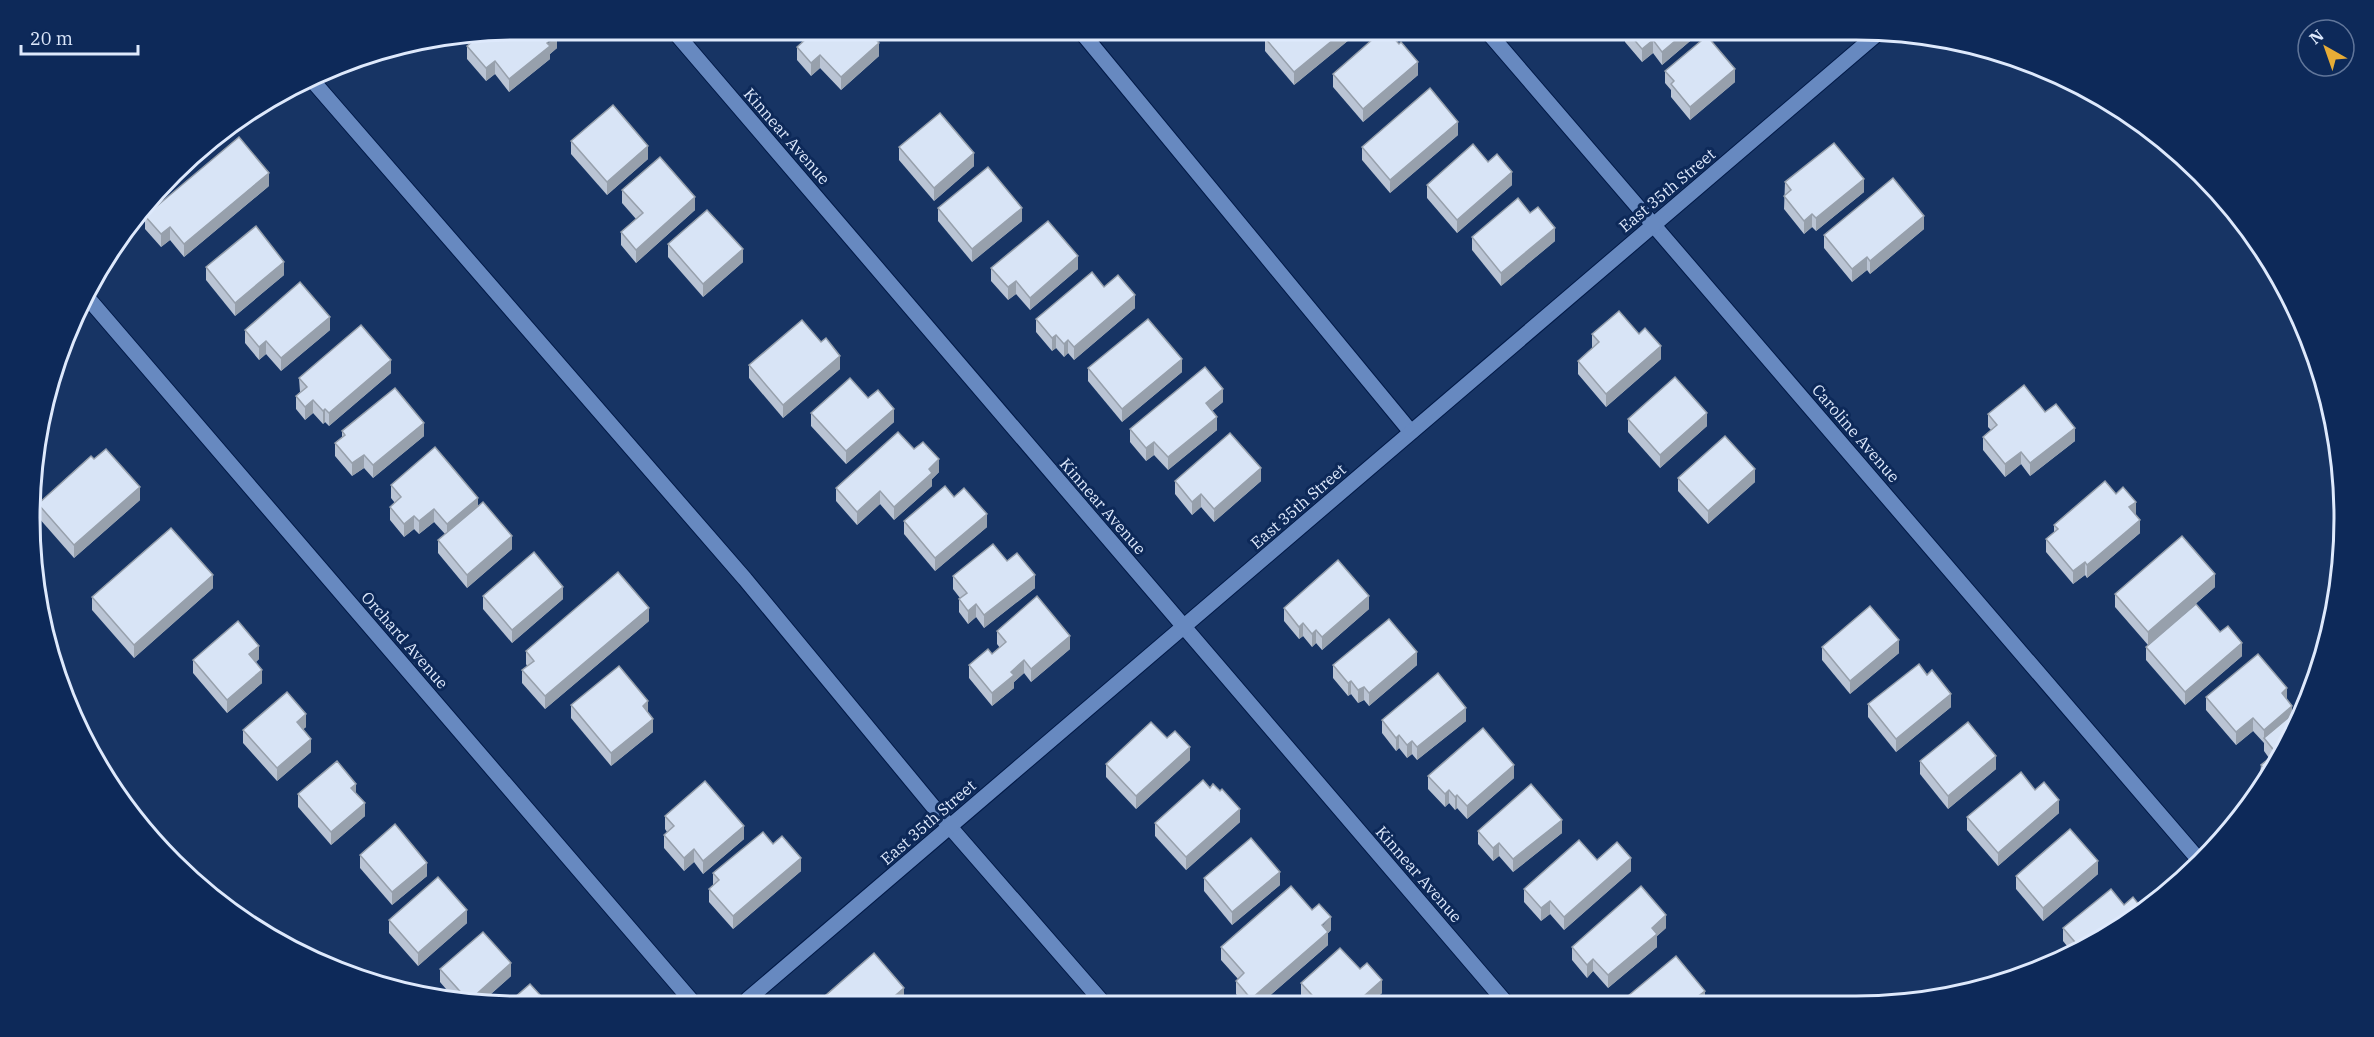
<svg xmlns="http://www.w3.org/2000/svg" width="2374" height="1037" font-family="'IBM Plex Serif',serif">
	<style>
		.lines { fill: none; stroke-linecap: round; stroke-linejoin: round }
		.minor-casing { stroke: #011947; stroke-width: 17 }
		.minor { stroke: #6789c0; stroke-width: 15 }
		.wall { fill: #bac4d4 }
		.shaded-wall { fill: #97a0ac }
		.building { fill: #d8e4f6; stroke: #97a0ac; stroke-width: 1.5 }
		.labels { text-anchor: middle; stroke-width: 6; stroke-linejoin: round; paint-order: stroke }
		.street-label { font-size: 16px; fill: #dee9fc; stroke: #0d2959 }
		.rim { fill: none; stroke: #dee9fc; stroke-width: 3 }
	</style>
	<rect width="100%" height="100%" fill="#173464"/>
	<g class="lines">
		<defs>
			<g id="minor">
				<polyline points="673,30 1507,1004"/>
				<polyline points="1486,30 2199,860"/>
				<polyline points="1083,34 1411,432"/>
				<polyline points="311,79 745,579 950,827 1105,1005"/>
				<polyline points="87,297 696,1006"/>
				<polyline points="743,1006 748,999 1877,34"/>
			</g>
		</defs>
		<use href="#minor" class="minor-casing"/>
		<use href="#minor" class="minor"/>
	</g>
	<g class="wall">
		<polygon points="1274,30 1361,30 1294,85 1265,51 1265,38"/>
		<polygon points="1621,30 1696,30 1696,36 1662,65 1653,53 1642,62 1625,42 1625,35"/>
		<polygon points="872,35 879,56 841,90 820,68 811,76 797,60 797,47"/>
		<polygon points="467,46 557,48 550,54 550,59 509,92 495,74 486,81 467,59"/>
		<polygon points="1665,71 1735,82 1690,120 1671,97 1671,90 1665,83"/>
		<polygon points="1333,74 1418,75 1363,122 1333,87"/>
		<polygon points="1458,135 1390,193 1362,160 1362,147"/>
		<polygon points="571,141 648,159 607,195 571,154"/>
		<polygon points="899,147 974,166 934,201 899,160"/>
		<polygon points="1488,162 1512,185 1457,233 1427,198 1427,185"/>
		<polygon points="1785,182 1864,192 1816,231 1812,227 1804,234 1784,209"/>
		<polygon points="269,186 184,257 170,240 161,247 145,229 145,216"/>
		<polygon points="622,190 695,210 636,263 621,245 621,232 636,219 622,203"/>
		<polygon points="938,208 1022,221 972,262 938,221"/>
		<polygon points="1530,213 1555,241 1501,286 1472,250 1472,237"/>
		<polygon points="1924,229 1870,274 1867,270 1852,282 1824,248 1824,235"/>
		<polygon points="668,244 743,262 703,297 668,257"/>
		<polygon points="206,267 284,275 235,316 206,280"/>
		<polygon points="991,268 1078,269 1030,310 1016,294 1008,300 991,281"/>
		<polygon points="1104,287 1135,308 1074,360 1068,353 1064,357 1056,348 1052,351 1036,332 1036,319"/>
		<polygon points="245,330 330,330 281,371 266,354 259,360 245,343"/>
		<polygon points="1592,334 1661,359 1606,407 1578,374 1578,361 1593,348 1592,347"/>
		<polygon points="821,342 840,369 783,418 749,378 749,365"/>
		<polygon points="1088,368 1182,372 1122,422 1088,381"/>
		<polygon points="391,373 329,426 325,422 323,424 313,413 305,420 296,409 296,396 300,392 299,378"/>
		<polygon points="868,398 894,422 846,464 811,426 811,413"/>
		<polygon points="1223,402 1212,411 1217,430 1168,470 1154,455 1146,461 1130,442 1130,429"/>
		<polygon points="2045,412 2075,441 2030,476 2021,464 2005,477 1983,450 1983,437 1991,430 1988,427 1988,414"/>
		<polygon points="1628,419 1707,426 1660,468 1628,432"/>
		<polygon points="342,431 424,436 373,478 364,468 352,476 335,456 335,443 342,437"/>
		<polygon points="914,449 939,472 932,479 932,486 894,520 880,504 857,525 836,501 836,488"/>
		<polygon points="94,459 140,500 74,558 38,517 38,504"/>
		<polygon points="1678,478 1755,482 1708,524 1678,491"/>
		<polygon points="1175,481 1261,481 1214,522 1201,507 1192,515 1175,494"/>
		<polygon points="391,485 478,506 512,549 467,588 438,553 438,540 445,534 434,522 419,534 414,529 404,537 390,520 390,507 395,503 391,498"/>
		<polygon points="954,497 987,527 935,571 904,534 904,521"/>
		<polygon points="2136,515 2140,533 2087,578 2085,575 2073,584 2046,552 2046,539 2054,532 2054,525"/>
		<polygon points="1007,561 1035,588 984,628 976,617 968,624 959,612 959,599 960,598 953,589 953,576"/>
		<polygon points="2215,587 2148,645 2115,607 2115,594"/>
		<polygon points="213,588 134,658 92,610 92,597"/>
		<polygon points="483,596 563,599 512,643 483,609"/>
		<polygon points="1284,608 1369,609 1322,650 1316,643 1312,647 1303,636 1299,639 1284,621"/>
		<polygon points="649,621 545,709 522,683 522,670 527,666 526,664 526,651"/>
		<polygon points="997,631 1070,649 1031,682 1024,673 1014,682 1014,688 992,706 969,678 969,665 992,654 1000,648 997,644"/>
		<polygon points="2220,632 2242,656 2185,705 2146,660 2146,647"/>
		<polygon points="1822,647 1899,653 1850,694 1822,660"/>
		<polygon points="259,659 256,662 262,683 227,713 193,673 193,660"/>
		<polygon points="1333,665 1417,665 1369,706 1364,700 1358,703 1351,694 1348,696 1333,678"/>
		<polygon points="2206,697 2287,700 2292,715 2301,707 2259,785 2261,765 2269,758 2264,751 2264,743 2253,731 2236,745 2206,710"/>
		<polygon points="1868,704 1951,707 1896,752 1868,717"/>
		<polygon points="571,705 648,713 653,732 611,766 571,718"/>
		<polygon points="1382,720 1466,721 1417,760 1412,754 1407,758 1399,748 1396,751 1382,733"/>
		<polygon points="306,727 303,729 311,752 277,781 243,743 243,730"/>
		<polygon points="1167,738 1190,760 1136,809 1106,777 1106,764"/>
		<polygon points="1920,761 1996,769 1948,809 1920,774"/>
		<polygon points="1428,776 1514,778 1467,819 1457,808 1455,810 1449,803 1445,807 1428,789"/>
		<polygon points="2035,790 2059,813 1998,866 1967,830 1967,817"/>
		<polygon points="298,794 356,794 365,816 331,845 298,807"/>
		<polygon points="665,816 744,839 703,874 694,862 684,871 664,848 664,835 667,832 665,829"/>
		<polygon points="1240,822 1186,870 1155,836 1155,823"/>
		<polygon points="1478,831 1562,833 1513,872 1499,856 1493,861 1478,844"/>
		<polygon points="773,844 801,871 733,929 709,902 709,889 713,885 713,873"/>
		<polygon points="360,855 427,876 392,905 360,868"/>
		<polygon points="1597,860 1631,871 1564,930 1550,914 1541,921 1524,902 1524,889"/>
		<polygon points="2098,874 2043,921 2016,889 2016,876"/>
		<polygon points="1204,878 1280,885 1232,925 1204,891"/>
		<polygon points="2124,905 2144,911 2072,952 2063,941 2063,928"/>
		<polygon points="389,920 467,923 418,966 389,933"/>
		<polygon points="1666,928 1657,936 1657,947 1608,988 1593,971 1587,978 1572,960 1572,947"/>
		<polygon points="1331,930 1328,933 1328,945 1259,1005 1245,1005 1236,994 1236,981 1238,979 1221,960 1221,947"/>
		<polygon points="440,969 511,976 483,1001 452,996 440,982"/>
		<polygon points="1360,969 1382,993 1369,1004 1309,1005 1301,996 1301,983"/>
		<polygon points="1628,996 1705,1003 1628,1004"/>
	</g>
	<g class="shaded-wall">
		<polygon points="865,30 877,30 865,41"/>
		<polygon points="1345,30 1361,30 1294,85 1294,72"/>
		<polygon points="1688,30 1696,30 1696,36 1662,65 1662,52"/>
		<polygon points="557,35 557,48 550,54 550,59 509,92 509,79"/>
		<polygon points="1653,40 1653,53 1642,62 1642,49"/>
		<polygon points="879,43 879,56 841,90 841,77"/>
		<polygon points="820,55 820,68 811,76 811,63"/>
		<polygon points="495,61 495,74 486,81 486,68"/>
		<polygon points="1418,62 1418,75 1363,122 1363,109"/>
		<polygon points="1735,69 1735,82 1690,120 1690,107"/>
		<polygon points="1458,122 1458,135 1390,193 1390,180"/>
		<polygon points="648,146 648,159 607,195 607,182"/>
		<polygon points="974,153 974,166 934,201 934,188"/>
		<polygon points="1512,172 1512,185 1457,233 1457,220"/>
		<polygon points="269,173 269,186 184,257 184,244"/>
		<polygon points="1864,179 1864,192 1816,231 1816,218"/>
		<polygon points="695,197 695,210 636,263 636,250"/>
		<polygon points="1022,208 1022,221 972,262 972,249"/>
		<polygon points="1812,214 1812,227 1804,234 1804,221"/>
		<polygon points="1924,216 1924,229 1870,274 1870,261"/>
		<polygon points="170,227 170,240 161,247 161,234"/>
		<polygon points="1555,228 1555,241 1501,286 1501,273"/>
		<polygon points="743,249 743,262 703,297 703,284"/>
		<polygon points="1078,256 1078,269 1030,310 1030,298"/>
		<polygon points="1867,257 1867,270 1852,282 1852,269"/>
		<polygon points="284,262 284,275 235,316 235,303"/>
		<polygon points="1016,281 1016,294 1008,300 1008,287"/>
		<polygon points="1135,295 1135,308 1074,360 1074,347"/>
		<polygon points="330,317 330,330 281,371 281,358"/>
		<polygon points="1056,335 1056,348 1052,351 1052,338"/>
		<polygon points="1068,340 1068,353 1064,357 1064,344"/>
		<polygon points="266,341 266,354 259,360 259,347"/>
		<polygon points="1661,346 1661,359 1606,407 1606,394"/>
		<polygon points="840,356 840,369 783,418 783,405"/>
		<polygon points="1182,359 1182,372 1122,422 1122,409"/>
		<polygon points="391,360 391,373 329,426 329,413"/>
		<polygon points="1223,389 1223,402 1206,416 1206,403"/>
		<polygon points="313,400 313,413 305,420 305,407"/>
		<polygon points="325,409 325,422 323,424 323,411"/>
		<polygon points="894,409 894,422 846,464 846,451"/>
		<polygon points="1707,413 1707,426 1660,468 1660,455"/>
		<polygon points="1217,417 1217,430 1168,470 1168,457"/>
		<polygon points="424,423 424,436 373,478 373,465"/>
		<polygon points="2075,428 2075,441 2030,476 2030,463"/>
		<polygon points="1154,442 1154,455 1146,461 1146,448"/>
		<polygon points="2021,452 2021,464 2005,477 2005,464"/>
		<polygon points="364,455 364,468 352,476 352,463"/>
		<polygon points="939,459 939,472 932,479 932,486 894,520 894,507 929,469"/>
		<polygon points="1261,468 1261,481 1214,522 1214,509"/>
		<polygon points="1755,469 1755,482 1708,524 1708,511"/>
		<polygon points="140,487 140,500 74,558 74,545"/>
		<polygon points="880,491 880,504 857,525 857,512"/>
		<polygon points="1201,494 1201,507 1192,515 1192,502"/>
		<polygon points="478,498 478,511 447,537 447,524"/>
		<polygon points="2136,502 2136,515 2129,507"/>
		<polygon points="434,509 434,522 419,534 419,521"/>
		<polygon points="987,514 987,527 935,571 935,558"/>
		<polygon points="414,516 414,529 404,537 404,524"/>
		<polygon points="2140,520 2140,533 2087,578 2087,565"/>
		<polygon points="512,536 512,549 467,588 467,575"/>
		<polygon points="2085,562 2085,575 2073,584 2073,571"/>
		<polygon points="2215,574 2215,587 2148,645 2148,632"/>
		<polygon points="213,575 213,588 134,658 134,645"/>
		<polygon points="1035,575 1035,588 984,628 984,615"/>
		<polygon points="563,587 563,599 512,643 512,630"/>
		<polygon points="1369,596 1369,609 1322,650 1322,637"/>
		<polygon points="976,604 976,617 968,624 968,611"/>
		<polygon points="649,608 649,621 545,709 545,696"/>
		<polygon points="1303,623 1303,636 1299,639 1299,627"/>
		<polygon points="1316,630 1316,643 1312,647 1312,634"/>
		<polygon points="1070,636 1070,649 1031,682 1031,669"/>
		<polygon points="1899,640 1899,653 1850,694 1850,681"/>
		<polygon points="2242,643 2242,656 2185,705 2185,692"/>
		<polygon points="259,646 259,659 249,667 249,654"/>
		<polygon points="1417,652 1417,665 1369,706 1369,693"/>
		<polygon points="1024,660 1024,673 1014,682 1014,688 992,706 992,693 1011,672"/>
		<polygon points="262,670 262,683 227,713 227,700"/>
		<polygon points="1351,681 1351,694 1348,696 1348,683"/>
		<polygon points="1364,687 1364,700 1358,703 1358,690"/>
		<polygon points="2287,688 2287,701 2282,693"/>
		<polygon points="1951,694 1951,707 1896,752 1896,739"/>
		<polygon points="648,701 648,714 643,706"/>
		<polygon points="2292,706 2292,719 2264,738 2264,730"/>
		<polygon points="1466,708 1466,721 1417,760 1417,747"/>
		<polygon points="306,714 306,727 297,735 297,722"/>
		<polygon points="2253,718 2253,731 2236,745 2236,732"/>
		<polygon points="653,719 653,732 611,766 611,753"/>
		<polygon points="1399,735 1399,748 1396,751 1396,738"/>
		<polygon points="311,739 311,752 277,781 277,768"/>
		<polygon points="1412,741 1412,754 1407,758 1407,745"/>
		<polygon points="1190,747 1190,760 1136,809 1136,796"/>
		<polygon points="1996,756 1996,769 1948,809 1948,796"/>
		<polygon points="1514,765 1514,778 1467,819 1467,806"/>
		<polygon points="356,784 356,797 351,788"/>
		<polygon points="1449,790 1449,803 1445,807 1445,794"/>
		<polygon points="1457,795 1457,808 1455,810 1455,797"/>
		<polygon points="2059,800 2059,813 1998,866 1998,853"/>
		<polygon points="365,803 365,816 331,845 331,832"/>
		<polygon points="1240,809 1240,822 1186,870 1186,857"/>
		<polygon points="1562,820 1562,833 1513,872 1513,859"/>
		<polygon points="744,826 744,839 703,874 703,861"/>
		<polygon points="1499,843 1499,856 1493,861 1493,848"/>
		<polygon points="694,849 694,862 684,871 684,858"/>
		<polygon points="801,858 801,871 733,929 733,916"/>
		<polygon points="1631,858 1631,871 1564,930 1564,917"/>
		<polygon points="2098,861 2098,874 2043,921 2043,908"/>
		<polygon points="427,863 427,876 392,905 392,892"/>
		<polygon points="1280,872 1280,885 1232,925 1232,912"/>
		<polygon points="1550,901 1550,914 1541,921 1541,908"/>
		<polygon points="467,910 467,923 418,966 418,953"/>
		<polygon points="1666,915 1666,928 1657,936 1657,947 1608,988 1608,975 1652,928"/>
		<polygon points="1331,917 1331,930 1328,933 1328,945 1259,1005 1251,1005 1251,999"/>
		<polygon points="1593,959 1593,971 1587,978 1587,965"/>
		<polygon points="511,963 511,976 483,1001 471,999"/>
		<polygon points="1382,980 1382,993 1369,1004 1355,1004"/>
		<polygon points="904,988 904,1001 898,1006 883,1006"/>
		<polygon points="1705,991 1705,1003 1689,1003"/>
	</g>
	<g class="building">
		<polygon points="519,30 553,30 557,35 547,43 550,46 509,79 495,61 486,68 467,46 478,37"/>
		<polygon points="816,30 867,30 879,43 841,77 820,55 811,63 797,47"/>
		<polygon points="1274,30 1345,30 1294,72 1265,38"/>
		<polygon points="1626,30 1688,30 1662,52 1653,40 1642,49"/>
		<polygon points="1381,32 1387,39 1391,35 1399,44 1401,42 1418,62 1363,109 1333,74"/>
		<polygon points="1707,36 1735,69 1690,107 1671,84 1674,81 1665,71"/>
		<polygon points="1430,88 1458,122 1390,180 1362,147"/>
		<polygon points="613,105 648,146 607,182 571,141"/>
		<polygon points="940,113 974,153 934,188 899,147"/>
		<polygon points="239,137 269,173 184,244 170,227 161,234 145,216"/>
		<polygon points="1834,143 1864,179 1816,218 1812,214 1804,221 1784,196 1791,190 1785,182"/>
		<polygon points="1473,144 1488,162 1497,154 1512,172 1457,220 1427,185"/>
		<polygon points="660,157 695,197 636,250 621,232 643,213 622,190"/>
		<polygon points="988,167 1022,208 972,249 938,208"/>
		<polygon points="1893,178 1924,216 1870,261 1867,257 1852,269 1824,235"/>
		<polygon points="1518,198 1530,213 1538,207 1555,228 1501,273 1472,237"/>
		<polygon points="707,210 743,249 703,284 668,244"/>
		<polygon points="1048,221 1078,256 1030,298 1016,281 1008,287 991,268"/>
		<polygon points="256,226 284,262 235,303 206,267"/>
		<polygon points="1092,272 1104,287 1118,275 1135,295 1074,347 1068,340 1064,344 1056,335 1052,338 1036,319"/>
		<polygon points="300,282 330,317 281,358 266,341 259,347 245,330"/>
		<polygon points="1619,311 1639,334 1645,328 1661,346 1606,394 1578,361 1599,342 1592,334"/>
		<polygon points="1148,319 1182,359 1122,409 1088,368"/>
		<polygon points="802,320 821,342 826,338 840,356 783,405 749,365"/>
		<polygon points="361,325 391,360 329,413 325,409 323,411 313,400 305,407 296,396 307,387 299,378"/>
		<polygon points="1205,367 1223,389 1206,403 1217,417 1168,457 1154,442 1146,448 1130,429"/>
		<polygon points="1675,377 1707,413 1660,455 1628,419"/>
		<polygon points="850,378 868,398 878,390 894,409 846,451 811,413"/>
		<polygon points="2024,385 2045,412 2056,404 2075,428 2030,463 2021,452 2005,464 1983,437 1997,425 1988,414"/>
		<polygon points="395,388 424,423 373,465 364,455 352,463 335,443 345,435 342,431"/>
		<polygon points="898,432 914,449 923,442 939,459 929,469 932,473 894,507 880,491 857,512 836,488"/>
		<polygon points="1230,433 1261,468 1214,509 1201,494 1192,502 1175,481"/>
		<polygon points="1725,436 1755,469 1708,511 1678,478"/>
		<polygon points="435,447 478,498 447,524 434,509 419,521 414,516 404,524 390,507 401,497 391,485"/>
		<polygon points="106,449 140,487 74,545 38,504 91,456 94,459"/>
		<polygon points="2105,481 2116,494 2123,487 2136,502 2129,507 2140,520 2087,565 2085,562 2073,571 2046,539 2058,529 2054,525"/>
		<polygon points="945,486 954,497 964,488 987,514 935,558 904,521"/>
		<polygon points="483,502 512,536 467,575 438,540"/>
		<polygon points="171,528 213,575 134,645 92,597"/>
		<polygon points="2182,536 2215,574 2148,632 2115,594"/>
		<polygon points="993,544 1007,561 1017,553 1035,575 984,615 976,604 968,611 959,599 967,593 953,576"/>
		<polygon points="534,552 563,587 512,630 483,596"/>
		<polygon points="1338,560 1369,596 1322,637 1316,630 1312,634 1303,623 1299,627 1284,608"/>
		<polygon points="618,572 649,608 545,696 522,670 534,661 526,651"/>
		<polygon points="1037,596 1070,636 1031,669 1024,660 1011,672 1014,675 992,693 969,665 988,649 992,654 1006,642 997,631"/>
		<polygon points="2196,604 2220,632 2228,626 2242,643 2185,692 2146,647"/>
		<polygon points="1870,606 1899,640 1850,681 1822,647"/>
		<polygon points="1389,619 1417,652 1369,693 1364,687 1358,690 1351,681 1348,683 1333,665"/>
		<polygon points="238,621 259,646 249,654 262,670 227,700 193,660"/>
		<polygon points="2258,654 2287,688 2282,693 2292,706 2264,730 2253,718 2236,732 2206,697"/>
		<polygon points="1919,664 1927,675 1932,670 1951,694 1896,739 1868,704"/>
		<polygon points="619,666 648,701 643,706 653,719 611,753 571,705"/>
		<polygon points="1438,673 1466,708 1417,747 1412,741 1407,745 1399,735 1396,738 1382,720"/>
		<polygon points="287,692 306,714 297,722 311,739 277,768 243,730"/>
		<polygon points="2301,707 2263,779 2259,775 2265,771 2261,765 2276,753 2264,738"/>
		<polygon points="1151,722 1167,738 1175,731 1190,747 1136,796 1106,764"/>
		<polygon points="1968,722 1996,756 1948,796 1920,761"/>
		<polygon points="1483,728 1514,765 1467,806 1457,795 1455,797 1449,790 1445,794 1428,776"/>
		<polygon points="337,761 356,784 351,788 365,803 331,832 298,794"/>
		<polygon points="2021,772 2035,790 2044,782 2059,800 1998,853 1967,817"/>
		<polygon points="1203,780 1210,788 1213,784 1220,791 1222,789 1240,809 1186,857 1155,823"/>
		<polygon points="705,781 744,826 703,861 694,849 684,858 664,835 674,826 665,816"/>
		<polygon points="1531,784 1562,820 1513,859 1499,843 1493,848 1478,831"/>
		<polygon points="395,824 427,863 392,892 360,855"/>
		<polygon points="2070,829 2098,861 2043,908 2016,876"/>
		<polygon points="763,832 773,844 782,836 801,858 733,916 709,889 719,880 713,873"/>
		<polygon points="1251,838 1280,872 1232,912 1204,878"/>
		<polygon points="1579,840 1597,860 1617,842 1631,858 1564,917 1550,901 1541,908 1524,889"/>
		<polygon points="438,877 467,910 418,953 389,920"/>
		<polygon points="1291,886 1312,910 1319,904 1331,917 1322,925 1328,932 1251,999 1236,981 1244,973 1221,947"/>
		<polygon points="1641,886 1666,915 1652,928 1657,934 1608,975 1593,959 1587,965 1572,947"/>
		<polygon points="2111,889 2124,905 2133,897 2144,911 2080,948 2063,928"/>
		<polygon points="483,932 511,963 471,999 466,998 440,969"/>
		<polygon points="1340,948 1360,969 1367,963 1382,980 1355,1004 1321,1005 1301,983"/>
		<polygon points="874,953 904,988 883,1006 819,1006 817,1003"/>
		<polygon points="1676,956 1705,991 1689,1003 1634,1004 1628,996"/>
		<polygon points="530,984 551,1007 519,1007 506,1005"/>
	</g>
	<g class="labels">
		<g class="street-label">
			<text transform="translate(787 136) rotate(49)" y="6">Kinnear Avenue</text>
			<text transform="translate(1667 190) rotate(-40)" y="6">East 35th Street</text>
			<text transform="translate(1856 433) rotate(49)" y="6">Caroline Avenue</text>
			<text transform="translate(1103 506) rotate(49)" y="6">Kinnear Avenue</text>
			<text transform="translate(1298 506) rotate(-41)" y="6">East 35th Street</text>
			<text transform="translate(405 640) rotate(49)" y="6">Orchard Avenue</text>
			<text transform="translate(928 822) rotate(-41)" y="6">East 35th Street</text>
			<text transform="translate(1419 874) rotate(49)" y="6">Kinnear Avenue</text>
		</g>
	</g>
	<path d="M0 0H2374V1037H0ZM518 40H1856A478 478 0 0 1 2334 518V518A478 478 0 0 1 1856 996H518A478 478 0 0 1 40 518V518A478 478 0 0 1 518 40Z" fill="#0d2959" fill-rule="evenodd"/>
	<path class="rim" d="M518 40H1856A478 478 0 0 1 2334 518V518A478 478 0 0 1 1856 996H518A478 478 0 0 1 40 518V518A478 478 0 0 1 518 40Z"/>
	<g transform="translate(2326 48) rotate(320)"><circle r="28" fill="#0d2959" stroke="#61769a" stroke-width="1.5"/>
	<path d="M0-4.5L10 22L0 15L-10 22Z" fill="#e7ac36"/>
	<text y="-9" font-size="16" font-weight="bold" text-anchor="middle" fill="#dee9fc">N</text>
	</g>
	<path d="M21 45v9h117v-9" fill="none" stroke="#dee9fc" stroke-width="3"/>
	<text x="30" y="45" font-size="18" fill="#dee9fc" stroke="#0d2959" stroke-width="4.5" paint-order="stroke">20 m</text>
</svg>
